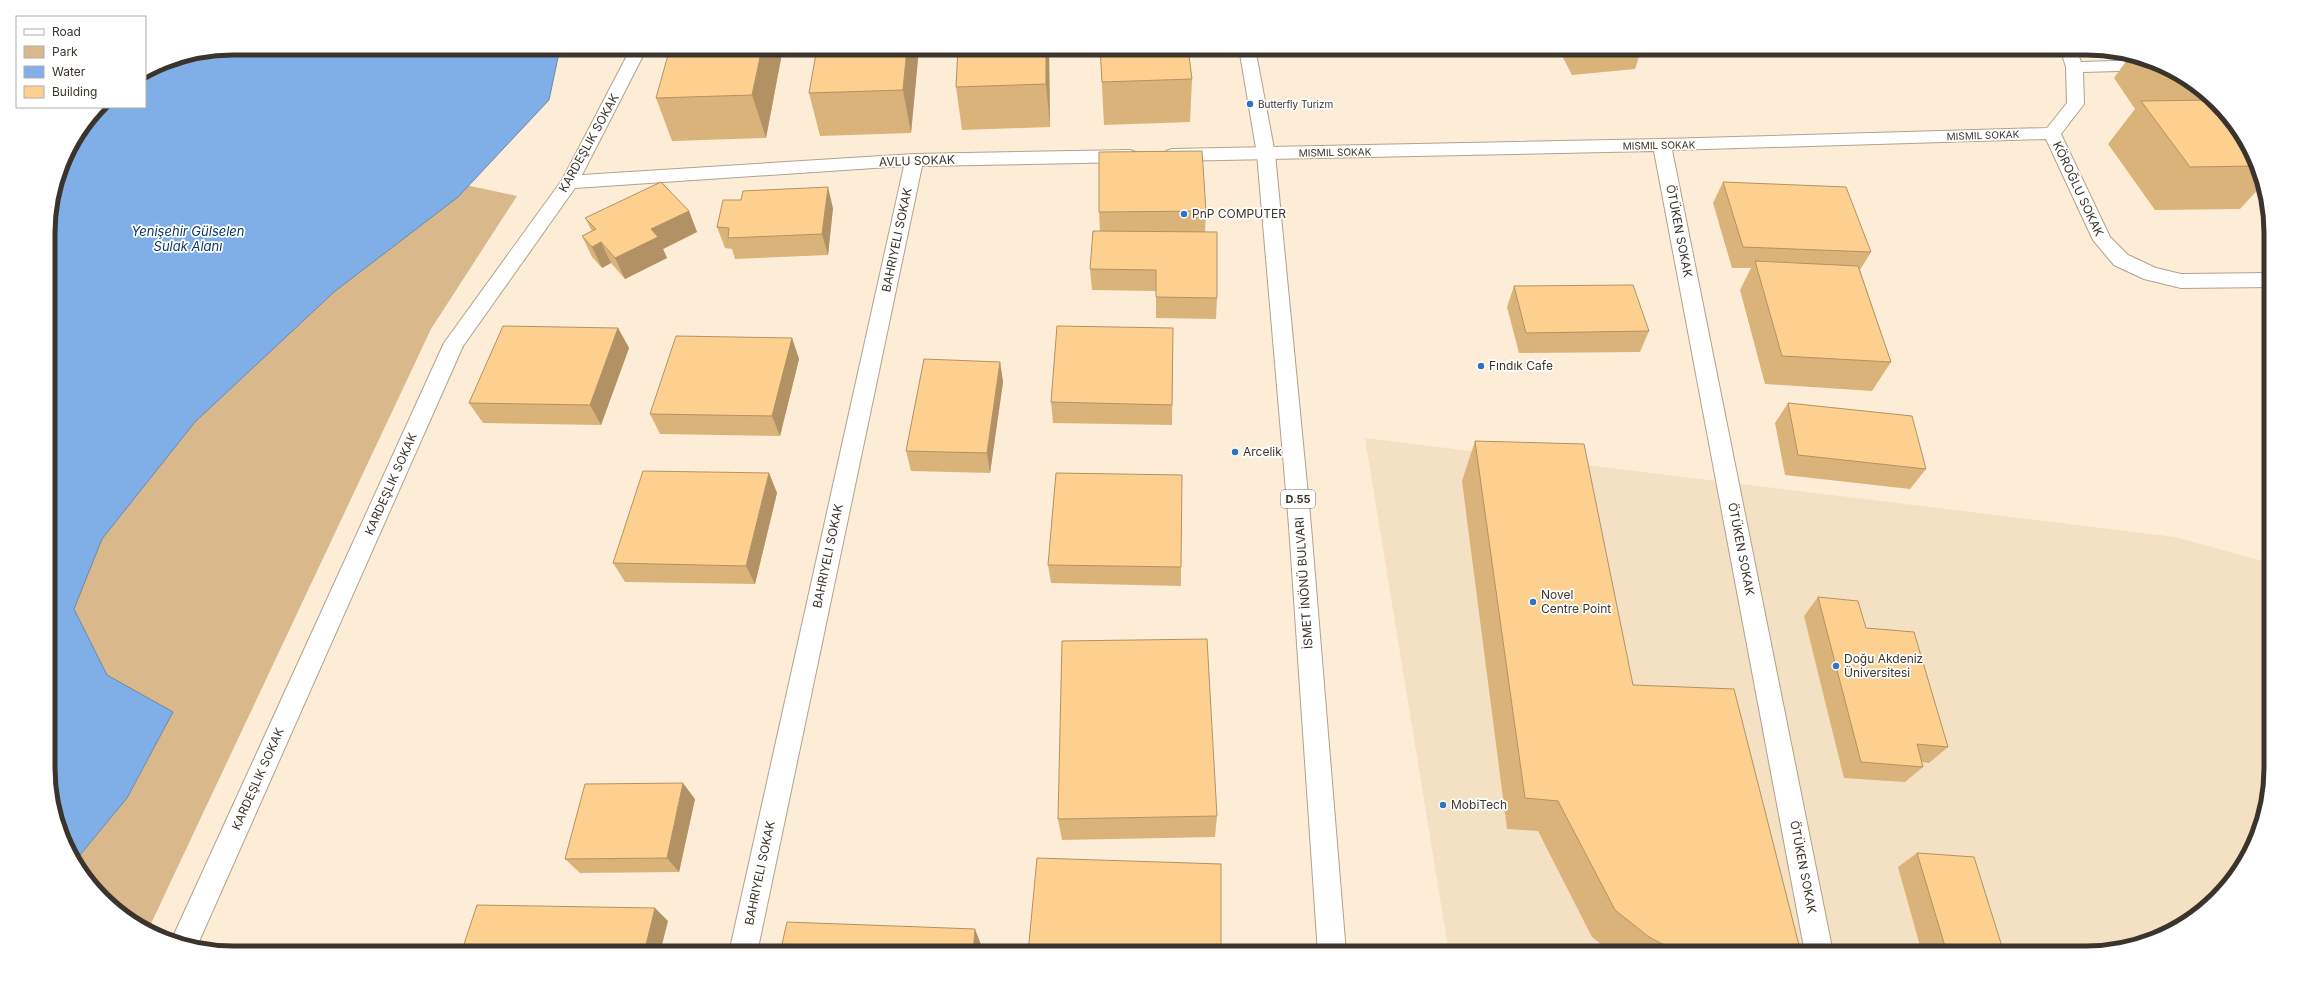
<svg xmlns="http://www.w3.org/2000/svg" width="2319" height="1001" font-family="Inter,sans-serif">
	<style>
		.built { fill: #f4e0c3 }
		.green { fill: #d9b88b }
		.water { fill: #80aee7; stroke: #6b89af }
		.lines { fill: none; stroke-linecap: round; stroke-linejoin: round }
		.minor-casing { stroke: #b1a28d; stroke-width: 2 }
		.primary-casing { stroke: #b1a28d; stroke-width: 2 }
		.minor { fill: #fff; fill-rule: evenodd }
		.primary { fill: #fff; fill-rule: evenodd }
		.wall { fill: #dab37b }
		.shaded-wall { fill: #b29264 }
		.building { fill: #fed08f; stroke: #b29264 }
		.poi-dot { fill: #2c75c5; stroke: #fff; stroke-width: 1.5 }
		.labels { text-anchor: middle; stroke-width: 3.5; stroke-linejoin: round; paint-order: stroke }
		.far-poi-label { font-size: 10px; fill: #3b342c; stroke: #fff; text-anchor: start }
		.far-street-label { font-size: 10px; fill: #3b342c; stroke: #fff }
		.shield { fill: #fff; stroke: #76716b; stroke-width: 1 }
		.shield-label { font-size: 11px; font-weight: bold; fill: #3b342c }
		.street-label { font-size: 12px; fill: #3b342c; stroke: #fff }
		.poi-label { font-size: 12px; fill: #3b342c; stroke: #fff; text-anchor: start }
		.water-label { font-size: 13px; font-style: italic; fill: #07386b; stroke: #fff }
		.rim { fill: none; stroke: #3b342c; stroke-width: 5 }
	</style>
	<rect width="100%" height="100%" fill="#fdedd6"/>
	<polygon class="built" points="1365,438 2175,537 2270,563 2271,768 2257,838 2233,881 2189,922 2146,943 2098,953 1449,953"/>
	<polygon class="green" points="428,177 517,196 431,329 148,930 121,915 86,881 62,839 49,447"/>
	<polygon class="water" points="233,48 560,48 549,100 458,197 334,292 195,422 102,539 74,609 107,675 173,712 127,798 75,861 62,839 50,792 48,221 67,151 101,107 145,107 145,73 163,62"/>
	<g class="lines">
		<defs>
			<g id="minor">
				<polygon points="631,48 647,48 582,175 914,154 1130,150 1136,152 1139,156 1136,160 1130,162 922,166 757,953 729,953 904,166 575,188 463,346 197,946 171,941 444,343 562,180"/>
				<polygon points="2060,48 2076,48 2081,62 2147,60 2161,65 2159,69 2153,70 2083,72 2084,104 2061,134 2110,237 2128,255 2156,268 2181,274 2270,273 2270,287 2181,288 2144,279 2114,265 2093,240 2046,139 1672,150 1833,953 1805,953 1654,151 1172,161 1166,159 1163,155 1166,151 1172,149 1662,139 2047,128 2067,103 2066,67"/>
			</g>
			<polygon id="primary" points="1239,48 1255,48 1275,154 1311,526 1346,953 1318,953 1289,526 1257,154"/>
		</defs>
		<use href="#minor" class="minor-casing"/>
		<use href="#primary" class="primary-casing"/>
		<use href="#minor" class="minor"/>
		<use href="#primary" class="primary"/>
	</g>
	<g class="wall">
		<polygon points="783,48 766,138 672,141 656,98"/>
		<polygon points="919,48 911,133 820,136 809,93"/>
		<polygon points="958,48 1049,48 1050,127 962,130 956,87"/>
		<polygon points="1100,48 1192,79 1190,122 1104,125"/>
		<polygon points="1558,48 1642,48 1635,69 1572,75"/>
		<polygon points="2129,57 2156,62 2198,86 2233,121 2257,163 2263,184 2240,209 2155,210 2108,144 2135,109 2114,78"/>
		<polygon points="1723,182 1871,252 1860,270 1891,362 1872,391 1765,384 1740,290 1751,268 1732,268 1713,203"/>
		<polygon points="833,208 828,255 735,259 732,249 725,248 717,227"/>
		<polygon points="689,211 697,232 663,249 667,258 625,279 611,263 602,268 592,257 582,236 592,231 585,218"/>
		<polygon points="1206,211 1205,232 1217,298 1216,319 1156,318 1156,291 1092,290 1090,269 1100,231 1099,212"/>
		<polygon points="1514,286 1649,331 1640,352 1519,353 1507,307"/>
		<polygon points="618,328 629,348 601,425 483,423 469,403"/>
		<polygon points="1173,328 1172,425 1053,423 1051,402"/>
		<polygon points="792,338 799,359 780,436 660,434 650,414"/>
		<polygon points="1000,362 1003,382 990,473 911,471 906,451"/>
		<polygon points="1788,403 1926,469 1910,489 1785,475 1775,423"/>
		<polygon points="1475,441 1633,685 1801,953 1612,953 1592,937 1538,831 1507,829 1462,481"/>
		<polygon points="769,473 777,493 755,584 625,582 613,563"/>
		<polygon points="1048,565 1181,567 1181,586 1051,583"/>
		<polygon points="1818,597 1866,628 1948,747 1929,763 1922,762 1923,767 1905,782 1844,778 1804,616"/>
		<polygon points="695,799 679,872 580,873 565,859"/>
		<polygon points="1217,816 1215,837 1062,840 1058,819"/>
		<polygon points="1917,853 2004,953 1922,953 1898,867"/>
	</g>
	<g class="shaded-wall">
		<polygon points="762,48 783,48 766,138 752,95"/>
		<polygon points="907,48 919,48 911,133 903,90"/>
		<polygon points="1046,48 1049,48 1050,127 1046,84"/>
		<polygon points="828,187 833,208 828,255 822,234"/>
		<polygon points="689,211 697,232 663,249 667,258 625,279 615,258 651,229"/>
		<polygon points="601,242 611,263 602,268 592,247"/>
		<polygon points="618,328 629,348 601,425 590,405"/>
		<polygon points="792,338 799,359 780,436 772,416"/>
		<polygon points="1000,362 1003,382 990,473 987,453"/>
		<polygon points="769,473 777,493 755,584 746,566"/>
		<polygon points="683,783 695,799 679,872 667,858"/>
		<polygon points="655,908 668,921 660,953 644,953"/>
		<polygon points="975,929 982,947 981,953 973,953"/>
	</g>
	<g class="building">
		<polygon points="670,48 762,48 752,95 656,98"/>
		<polygon points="817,48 907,48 903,90 809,93"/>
		<polygon points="958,48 1046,48 1046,84 956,87"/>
		<polygon points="1100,48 1188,48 1192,79 1102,82"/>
		<polygon points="1576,48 1642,48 1579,53"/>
		<polygon points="2171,70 2195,84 2181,84"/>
		<polygon points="2213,100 2233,121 2257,163 2258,166 2190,167 2141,101"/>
		<polygon points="1202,151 1206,211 1099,212 1099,152"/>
		<polygon points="661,182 689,211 651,229 658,237 615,258 601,242 592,247 582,236 596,229 585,218"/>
		<polygon points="1723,182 1846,187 1871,252 1743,247"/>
		<polygon points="828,187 822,234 728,238 729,228 717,227 723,200 741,200 743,191"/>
		<polygon points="1093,231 1217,232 1217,298 1156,297 1156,270 1090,269"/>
		<polygon points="1755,261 1858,266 1891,362 1782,356"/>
		<polygon points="1633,285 1649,331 1526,333 1514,286"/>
		<polygon points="503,326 618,328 590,405 469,403"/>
		<polygon points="1057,326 1173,328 1172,405 1051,402"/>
		<polygon points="676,336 792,338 772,416 650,414"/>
		<polygon points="924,359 1000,362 987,453 906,451"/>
		<polygon points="1788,403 1912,416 1926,469 1798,455"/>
		<polygon points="1475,441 1584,444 1633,685 1734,689 1801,953 1679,953 1649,937 1615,910 1558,801 1525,798"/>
		<polygon points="643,471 769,473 746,566 613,563"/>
		<polygon points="1056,473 1182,475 1181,567 1048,565"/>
		<polygon points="1818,597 1858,601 1866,628 1914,632 1948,747 1917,744 1923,767 1861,762"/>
		<polygon points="1207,639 1217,816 1058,819 1062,641"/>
		<polygon points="683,783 667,858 565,859 585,784"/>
		<polygon points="1917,853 1974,857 2004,953 1947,953"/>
		<polygon points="1037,858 1221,864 1221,953 1028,953"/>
		<polygon points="477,905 655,908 644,953 461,953"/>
		<polygon points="787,922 975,929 973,953 780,953"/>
	</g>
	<g class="poi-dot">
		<circle cx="1250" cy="104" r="4"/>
		<circle cx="1184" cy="214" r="4"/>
		<circle cx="1481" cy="366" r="4"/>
		<circle cx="1235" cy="452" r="4"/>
		<circle cx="1533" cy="602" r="4"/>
		<circle cx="1836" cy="666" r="4"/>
		<circle cx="1443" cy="805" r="4"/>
	</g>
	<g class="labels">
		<g class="far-poi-label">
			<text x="1258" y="108">Butterfly Turizm</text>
		</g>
		<g class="far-street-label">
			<text transform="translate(1983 135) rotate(-2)" y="4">MISMIL SOKAK</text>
			<text transform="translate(1659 145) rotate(-1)" y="4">MISMIL SOKAK</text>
			<text transform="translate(1335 152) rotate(-1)" y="4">MISMIL SOKAK</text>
		</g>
		<rect class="shield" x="1281" y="490" width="34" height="18" rx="3"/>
		<g class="shield-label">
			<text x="1298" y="503">D.55</text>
		</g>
		<g class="street-label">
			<text transform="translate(589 143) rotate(-61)" y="4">KARDEŞLIK SOKAK</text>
			<text transform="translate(917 161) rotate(-2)" y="4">AVLU SOKAK</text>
			<text transform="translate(2078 189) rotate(65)" y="4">KÖROĞLU SOKAK</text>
			<text transform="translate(1679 231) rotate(79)" y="4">ÖTÜKEN SOKAK</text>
			<text transform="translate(897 240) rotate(-78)" y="4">BAHRIYELI SOKAK</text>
			<text transform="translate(391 484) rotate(-66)" y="4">KARDEŞLIK SOKAK</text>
			<text transform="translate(1741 549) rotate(79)" y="4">ÖTÜKEN SOKAK</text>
			<text transform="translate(828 556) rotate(-78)" y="4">BAHRIYELI SOKAK</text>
			<text transform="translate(1304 583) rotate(-94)" y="4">İSMET İNÖNÜ BULVARI</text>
			<text transform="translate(258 779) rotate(-66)" y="4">KARDEŞLIK SOKAK</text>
			<text transform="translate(1803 867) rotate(79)" y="4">ÖTÜKEN SOKAK</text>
			<text transform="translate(760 873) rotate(-78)" y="4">BAHRIYELI SOKAK</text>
		</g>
		<g class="poi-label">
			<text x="1192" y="218">PnP COMPUTER</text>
			<text x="1489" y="370">Fındık Cafe</text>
			<text x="1243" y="456">Arcelik</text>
			<text x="1541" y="599">Novel<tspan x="1541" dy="14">Centre Point</tspan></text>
			<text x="1844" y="663">Doğu Akdeniz<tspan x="1844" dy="14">Üniversitesi</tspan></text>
			<text x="1451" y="809">MobiTech</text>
		</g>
		<g class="water-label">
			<text x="188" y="236">Yenişehir Gülselen<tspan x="188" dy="15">Sulak Alanı</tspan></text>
		</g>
	</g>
	<path d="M0 0H2319V1001H0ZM233 55H2086A178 178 0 0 1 2264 233V768A178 178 0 0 1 2086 946H233A178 178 0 0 1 55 768V233A178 178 0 0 1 233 55Z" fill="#fff" fill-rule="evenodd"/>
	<path class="rim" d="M233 55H2086A178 178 0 0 1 2264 233V768A178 178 0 0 1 2086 946H233A178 178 0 0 1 55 768V233A178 178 0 0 1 233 55Z"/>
	<rect x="16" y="16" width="130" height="92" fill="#ffffff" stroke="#b1aeab"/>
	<rect x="24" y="29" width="20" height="6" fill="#ffffff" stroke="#b1aeab"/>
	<text x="52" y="36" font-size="12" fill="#3b342c">Road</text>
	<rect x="24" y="46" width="20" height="12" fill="#d9b88b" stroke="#b1aeab"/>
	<text x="52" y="56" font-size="12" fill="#3b342c">Park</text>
	<rect x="24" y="66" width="20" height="12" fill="#80aee7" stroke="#b1aeab"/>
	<text x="52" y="76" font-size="12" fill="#3b342c">Water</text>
	<rect x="24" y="86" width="20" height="12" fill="#fed08f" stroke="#b1aeab"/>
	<text x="52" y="96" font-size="12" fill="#3b342c">Building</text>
</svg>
